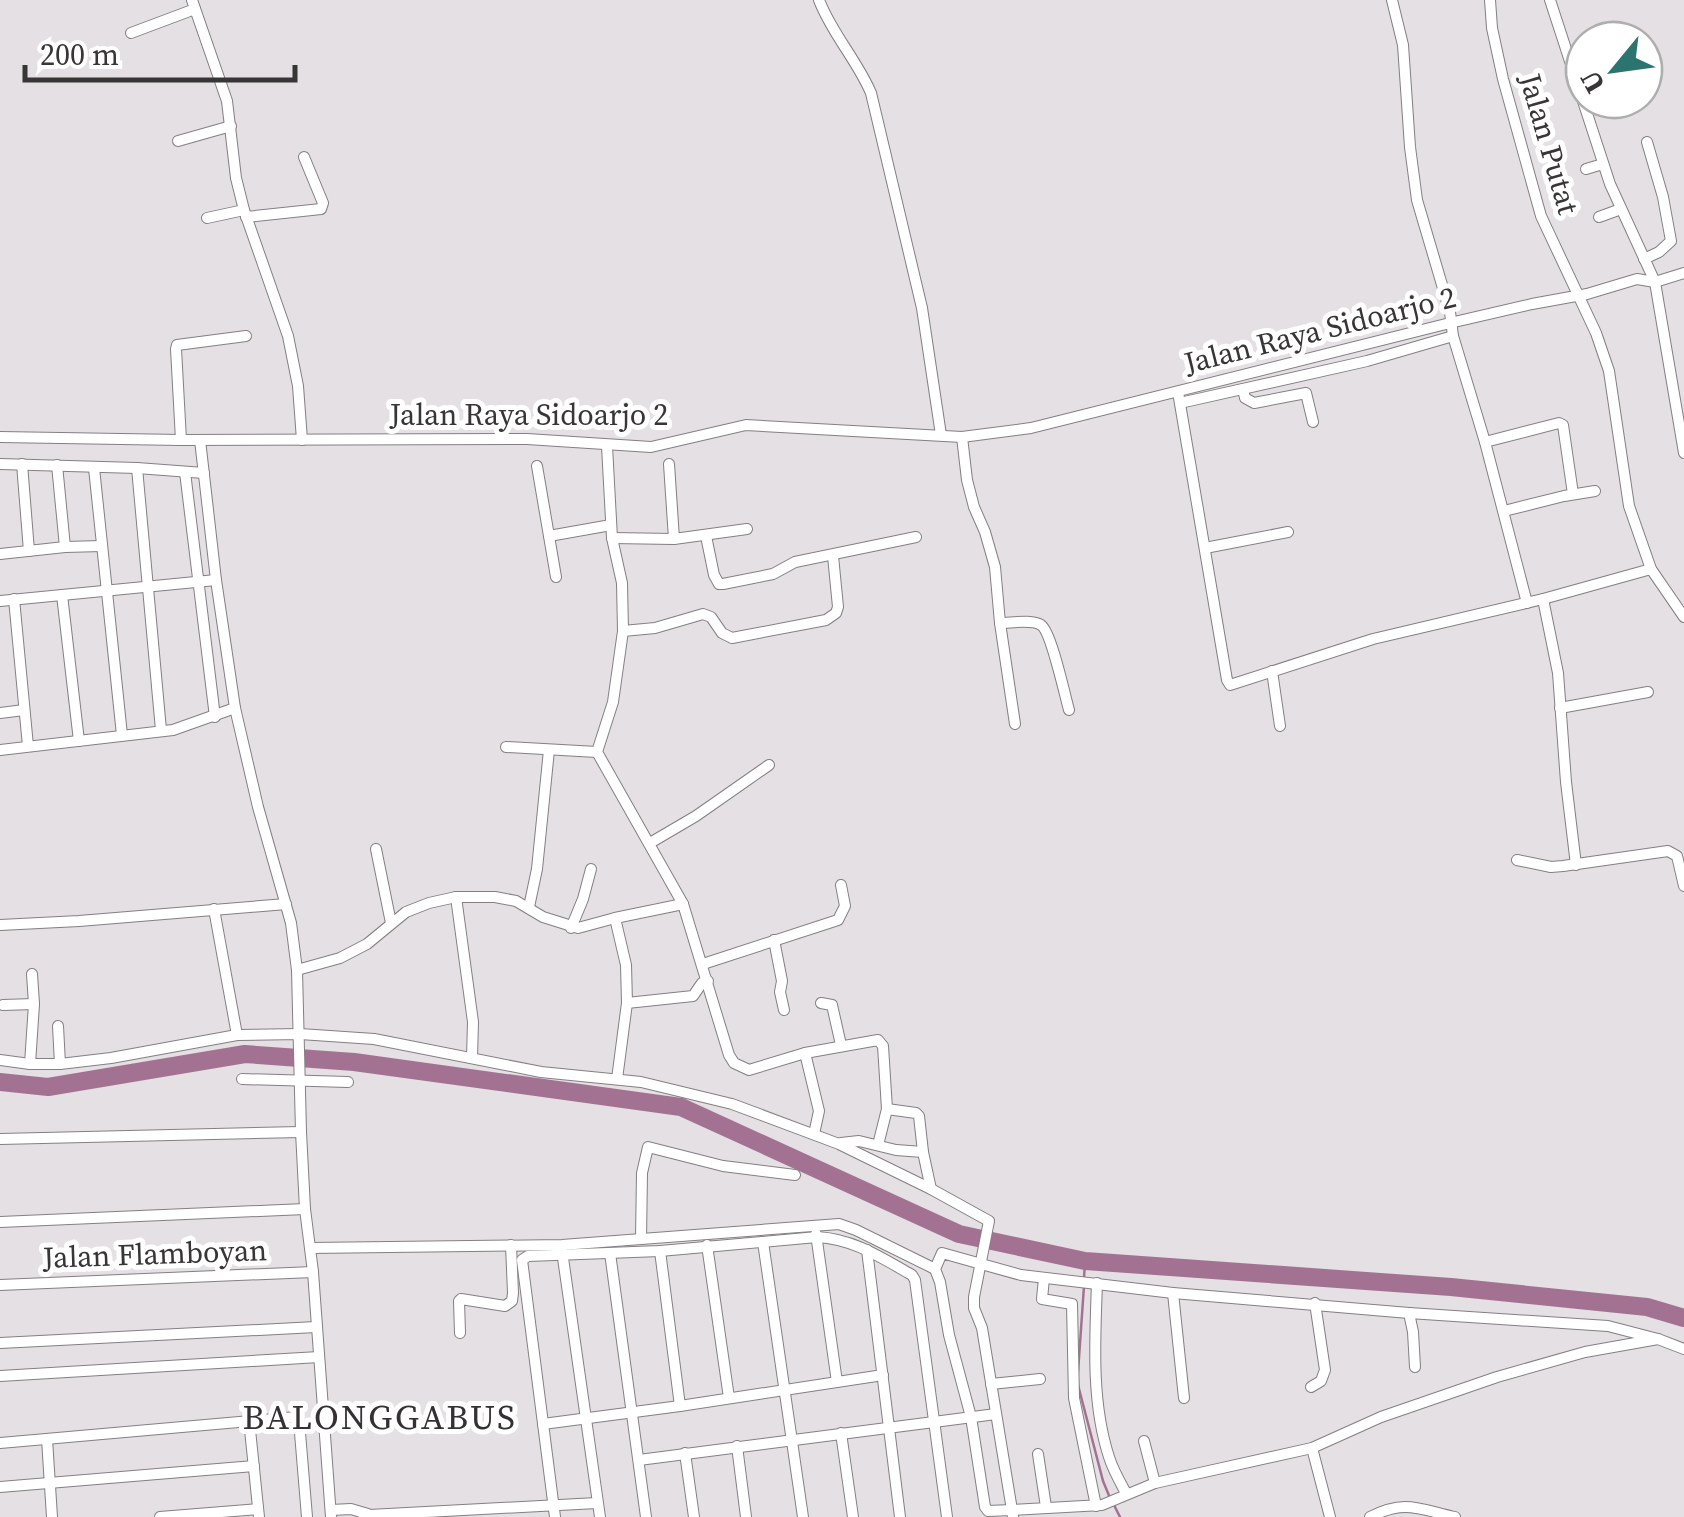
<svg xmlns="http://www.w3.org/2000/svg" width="1684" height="1517" font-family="'Source Serif 4',serif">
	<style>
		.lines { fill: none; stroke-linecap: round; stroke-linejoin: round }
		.stream { stroke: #a37293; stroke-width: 2.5 }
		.river { stroke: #a37293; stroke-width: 18 }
		.minor-casing { stroke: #847f82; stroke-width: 12 }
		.minor { stroke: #fff; stroke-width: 10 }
		.labels { text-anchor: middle; stroke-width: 10; stroke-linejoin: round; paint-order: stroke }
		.street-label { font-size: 30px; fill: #373536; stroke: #fff }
		.quarter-label { font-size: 35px; letter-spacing: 2.5px; fill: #343033; stroke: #fff }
	</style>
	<rect width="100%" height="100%" fill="#e5e0e3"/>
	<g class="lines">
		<g class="stream">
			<polyline points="1084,1278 1085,1261"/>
			<polyline points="1078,1372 1084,1286"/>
			<polyline points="1078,1385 1103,1481 1110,1498"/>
			<polyline points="1114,1505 1120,1517"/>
		</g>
		<polyline class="river" points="0,1082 48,1087 245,1054 354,1062 681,1107 959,1234 1085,1261 1451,1287 1647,1307 1684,1318"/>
		<defs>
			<g id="minor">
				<polyline points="192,0 227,101 236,178 244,210 288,336 298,386 302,440"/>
				<path d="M819 0C832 34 857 60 871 93L922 308 941 435"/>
				<polyline points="1392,0 1403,45 1410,147 1417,200 1450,312 1453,336 1485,442 1527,603"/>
				<polyline points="1490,0 1492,28 1503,79 1541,216 1596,333 1609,371 1629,506 1651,569 1684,617"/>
				<polyline points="1550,0 1610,184 1655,282 1684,453"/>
				<polyline points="131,33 195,9"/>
				<polyline points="178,141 231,126"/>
				<polyline points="1586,169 1603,164"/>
				<polyline points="246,217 321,209 323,203 304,157"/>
				<polyline points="1599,217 1621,209"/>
				<polyline points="207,218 244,210"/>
				<polyline points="1644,259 1659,252 1671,241 1663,197 1647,142"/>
				<polyline points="1243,389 1245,398 1254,403 1306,393 1313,422"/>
				<polyline points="1178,392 1227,680 1230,685 1373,639 1543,599 1651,569"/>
				<polyline points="1180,403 1367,361 1453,336"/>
				<polyline points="0,437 181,440 527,439 651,447 746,425 962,437 1031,428 1450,323 1532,304 1587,294 1637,279 1655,282 1684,273"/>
				<polyline points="962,437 967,480 974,507 985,532 995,567 1000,623 1015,724"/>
				<polyline points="181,440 176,349 177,345 246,336"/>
				<polyline points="200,440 216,580 235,708 258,807 291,923 297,970 301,1132 305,1209 313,1272 331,1517"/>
				<polyline points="1485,442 1559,423 1563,425 1573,494"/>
				<polyline points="607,446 612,538 622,583 623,631 613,702 597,752 683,904 729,1055 734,1063 749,1070 805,1053 878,1040 883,1046 887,1109 878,1145"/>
				<polyline points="0,464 137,468 204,473"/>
				<polyline points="22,464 29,551"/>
				<polyline points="669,464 674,539 747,529"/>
				<polyline points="57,465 65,547"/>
				<polyline points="537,466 556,577"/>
				<polyline points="94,468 122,735"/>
				<polyline points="137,468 161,730"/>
				<polyline points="185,472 215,717"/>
				<polyline points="1504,511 1564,496 1595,491"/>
				<polyline points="549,536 611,525"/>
				<polyline points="706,536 714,575 719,584 723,584 773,574 795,562 916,537"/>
				<polyline points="612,538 674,539"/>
				<polyline points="1205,548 1288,532"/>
				<polyline points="0,554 65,547 102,546"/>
				<polyline points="62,595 79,741"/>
				<polyline points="14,599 28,746"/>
				<polyline points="1543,599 1558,673 1566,782 1576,865"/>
				<polyline points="0,601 216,580"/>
				<path d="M1000 623C1011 623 1032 619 1041 625 1051 631 1065 696 1069 710"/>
				<polyline points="623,631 655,628 703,614 711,617 722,633 732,638 826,620 836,613 838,607 833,556"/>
				<polyline points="1272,671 1280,726"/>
				<polyline points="1560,708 1648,692"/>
				<polyline points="0,713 24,710"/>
				<polyline points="506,747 597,752"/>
				<polyline points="0,750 173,730 235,708"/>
				<polyline points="650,843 696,816 769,765"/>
				<polyline points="376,849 391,923"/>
				<polyline points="1517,860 1551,867 1563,866 1668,851 1677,856 1684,886"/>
				<polyline points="456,897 473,1022 472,1058"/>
				<polyline points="529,907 537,869 549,750"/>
				<polyline points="214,909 237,1035"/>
				<polyline points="615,918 626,965 627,1003 617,1079"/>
				<polyline points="0,925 79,921 286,904"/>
				<polyline points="571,928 583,899 591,869"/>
				<polyline points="774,940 782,981 780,992 784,1010"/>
				<polyline points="703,964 838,920 845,906 841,885"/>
				<polyline points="297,970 340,958 367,944 406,912 429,903 456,897 495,897 516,901 543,917 578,928 615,918 683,904"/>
				<polyline points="627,1003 693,996 702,983 708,981"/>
				<polyline points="821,1003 832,1005 841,1045"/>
				<polyline points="3,1005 34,1004"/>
				<polyline points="58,1026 60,1064"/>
				<polyline points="805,1053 819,1111 814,1134"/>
				<polyline points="0,1060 30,1064 60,1064 111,1058 237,1035 300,1034 374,1039 541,1072 641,1082 732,1104 839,1144 931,1189 989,1221 974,1297 974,1308 982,1328 1012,1510 1102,1505 1155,1483 1312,1448 1381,1417 1497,1377 1585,1352 1658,1339"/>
				<polyline points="30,1064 34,1004 32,974"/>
				<polyline points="242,1079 348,1082"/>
				<polyline points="887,1109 916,1113 919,1116 923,1152 931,1189"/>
				<polyline points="0,1139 301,1132"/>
				<polyline points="841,1143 859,1141 896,1150 923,1152"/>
				<polyline points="0,1222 305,1209"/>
				<polyline points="816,1234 837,1382"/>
				<polyline points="641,1239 642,1173 648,1147 723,1166 795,1175"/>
				<polyline points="763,1242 803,1517"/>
				<polyline points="707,1245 729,1398"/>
				<polyline points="310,1248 562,1245 839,1224 856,1230 935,1269"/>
				<polyline points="867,1250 900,1517"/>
				<polyline points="562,1251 600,1517"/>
				<polyline points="660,1251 680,1406"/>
				<polyline points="610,1253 646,1517"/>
				<polyline points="1044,1278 1042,1299 1072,1304 1074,1398 1096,1506"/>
				<path d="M1097 1283C1095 1340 1091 1402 1109 1457 1113 1470 1120 1482 1126 1493"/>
				<polyline points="0,1285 313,1272"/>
				<polyline points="1173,1293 1184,1398"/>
				<polyline points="1409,1313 1413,1332 1415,1367"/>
				<polyline points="460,1333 459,1301 461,1299 505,1306 512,1301 513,1293 511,1245"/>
				<polyline points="0,1343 316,1327"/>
				<polyline points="0,1376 319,1357"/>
				<polyline points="991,1384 1040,1379"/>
				<polyline points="1311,1387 1321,1381 1325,1370 1315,1303"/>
				<polyline points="249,1420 259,1517"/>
				<polyline points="543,1424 680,1406 883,1375"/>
				<polyline points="841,1433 853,1517"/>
				<polyline points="47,1439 52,1517"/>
				<polyline points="1144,1441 1155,1483"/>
				<polyline points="0,1443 296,1417 299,1421 307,1517"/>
				<polyline points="737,1446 746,1517"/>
				<polyline points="1312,1448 1330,1517"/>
				<polyline points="685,1453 694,1517"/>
				<polyline points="1038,1454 1046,1507"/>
				<polyline points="639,1460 996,1414"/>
				<polyline points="0,1487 254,1466"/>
				<polyline points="331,1510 351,1509 368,1514"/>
				<polyline points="160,1517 258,1509"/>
				<polyline points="364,1517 369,1515 597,1503"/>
				<path d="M555 1517 522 1260 528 1256 660 1251 817 1237C854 1239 880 1257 912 1275L915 1280 947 1517"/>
				<polyline points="1013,1517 1012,1510 988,1511 985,1507 971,1417 949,1335 940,1282 935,1269 942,1253 1021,1275 1173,1293 1409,1313 1608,1326 1658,1339 1684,1349"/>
				<path d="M1370 1517C1405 1499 1419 1509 1455 1517"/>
			</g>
		</defs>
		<use href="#minor" class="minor-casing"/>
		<use href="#minor" class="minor"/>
	</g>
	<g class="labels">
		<g class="street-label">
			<text transform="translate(1549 144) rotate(74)" y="10">Jalan Putat</text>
			<text transform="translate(1320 330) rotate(-14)" y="10">Jalan Raya Sidoarjo 2</text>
			<text x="529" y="425">Jalan Raya Sidoarjo 2</text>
			<text transform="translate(155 1254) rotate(-2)" y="10">Jalan Flamboyan</text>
		</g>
		<g class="quarter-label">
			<text x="380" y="1429">BALONGGABUS</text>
		</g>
	</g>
	<g transform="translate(1614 70) rotate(241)"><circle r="48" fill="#ffffff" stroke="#afaeaf" stroke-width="2.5"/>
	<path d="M0-8L18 38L0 25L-18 38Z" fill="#2b746f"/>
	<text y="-15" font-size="28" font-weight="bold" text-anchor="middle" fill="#373536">U</text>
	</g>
	<path d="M25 65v15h270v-15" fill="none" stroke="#373536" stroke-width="5"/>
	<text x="40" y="65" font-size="30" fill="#373536" stroke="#ffffff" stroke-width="8" paint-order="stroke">200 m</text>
</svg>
